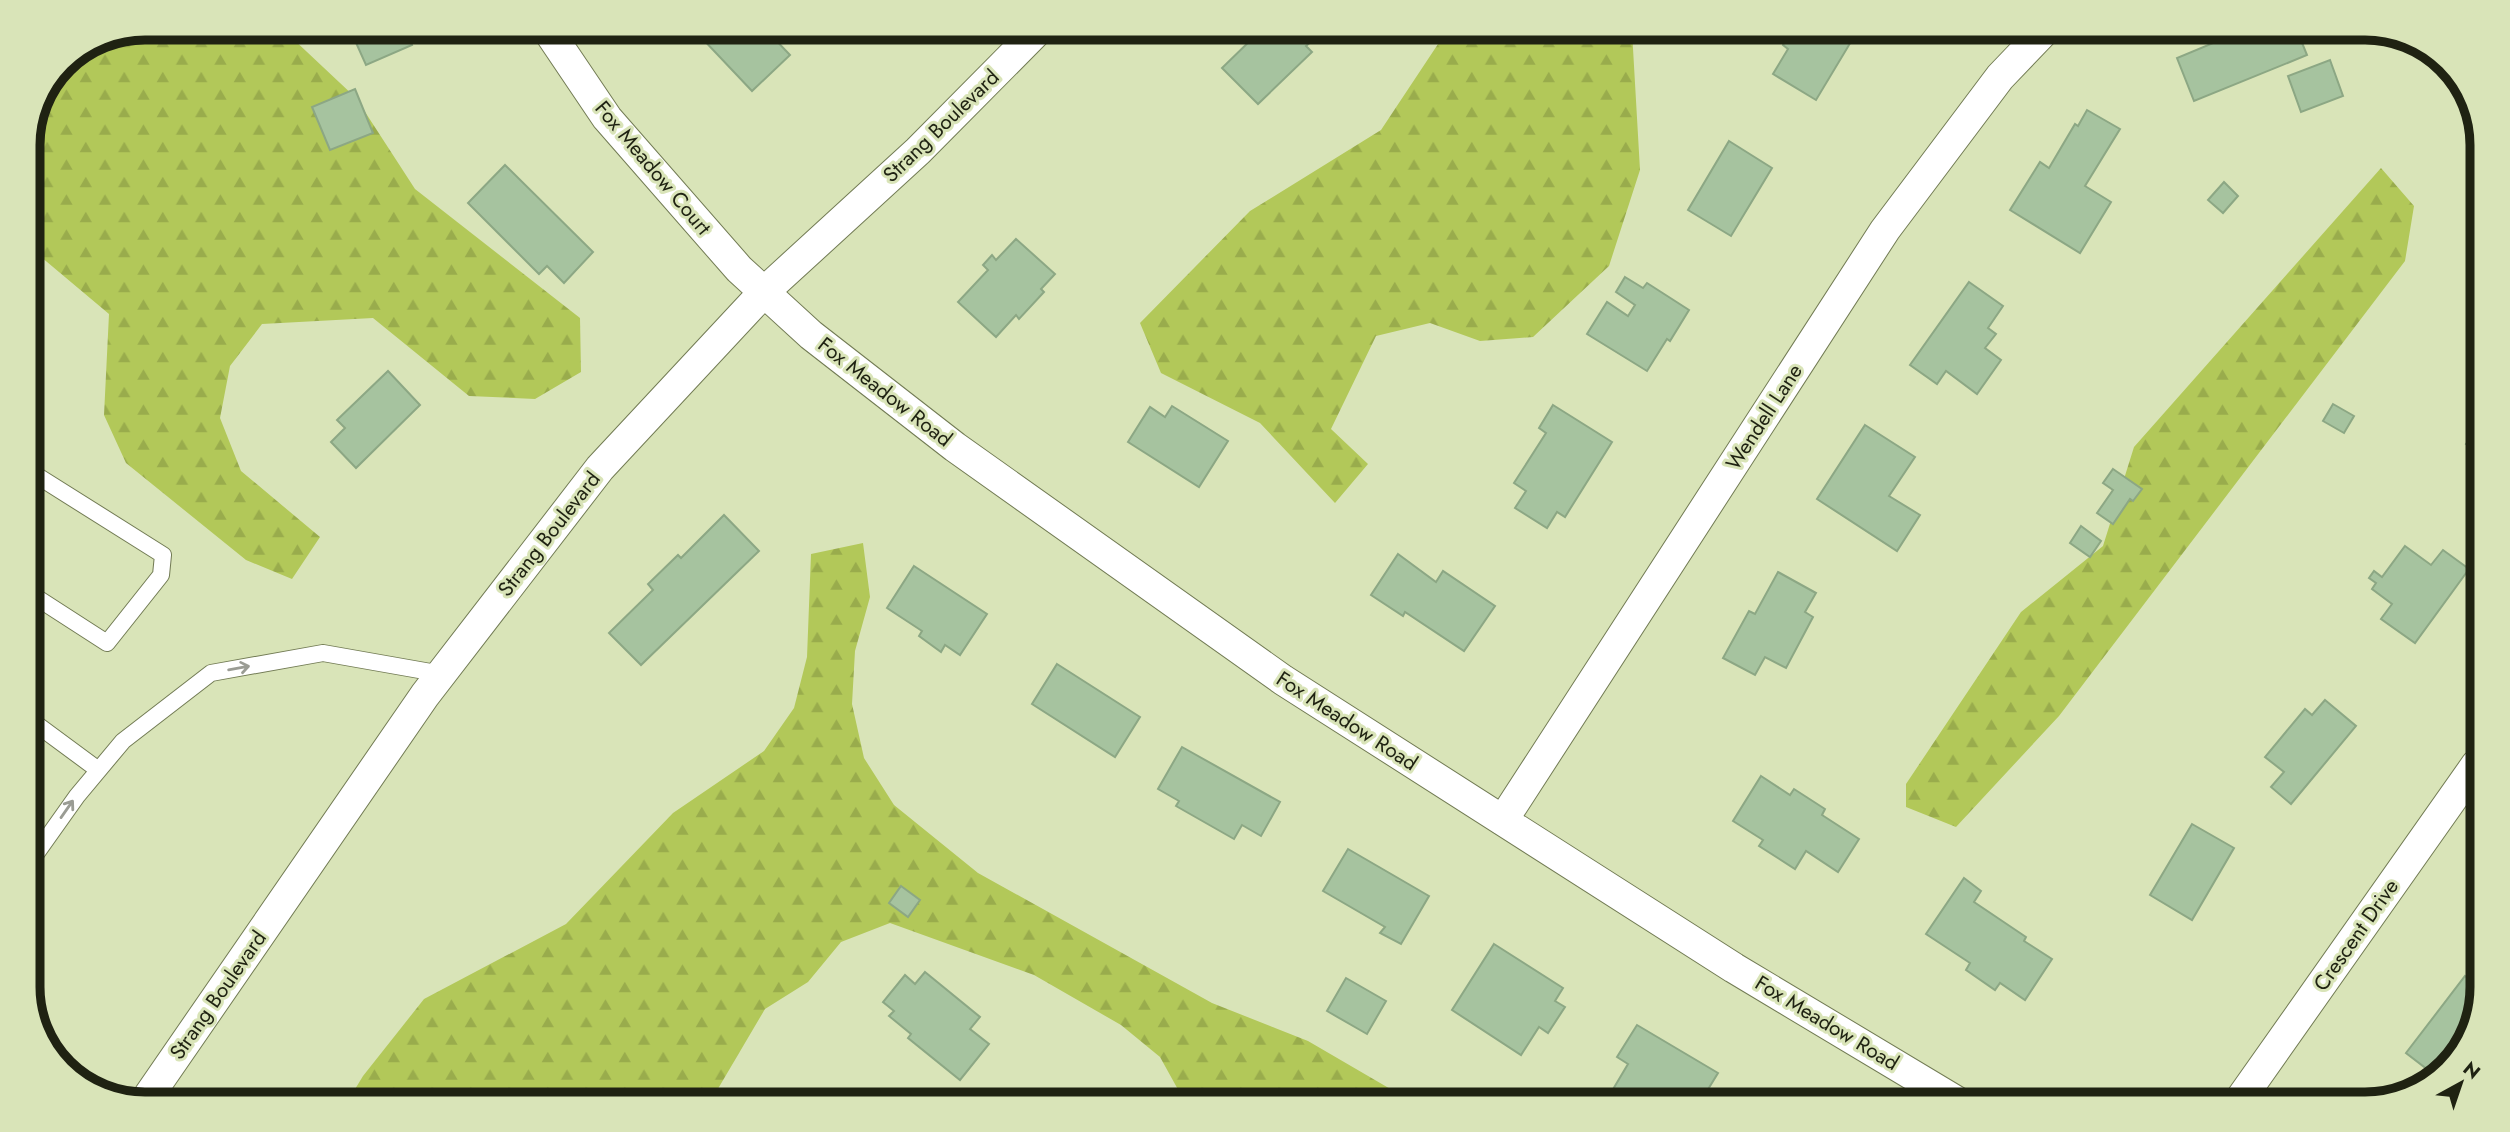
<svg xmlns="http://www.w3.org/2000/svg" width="2510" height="1132" font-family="Jost,sans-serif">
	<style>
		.forest { fill: url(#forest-firs) }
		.building { fill: #a6c39f; stroke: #8ca784; stroke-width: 2 }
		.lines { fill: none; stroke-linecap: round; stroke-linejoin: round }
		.service-casing { stroke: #727b54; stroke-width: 18 }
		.minor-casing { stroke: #727b54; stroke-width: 32 }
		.service { stroke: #fff; stroke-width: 16 }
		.minor { stroke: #fff; stroke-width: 30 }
		.oneway { stroke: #9a9c94 }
		.labels { text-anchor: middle; stroke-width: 6; stroke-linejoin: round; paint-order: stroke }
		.street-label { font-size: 21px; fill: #1f2212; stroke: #d9e4b8 }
		.rim { fill: none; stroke: #1f2212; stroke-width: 9 }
	</style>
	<defs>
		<pattern id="forest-firs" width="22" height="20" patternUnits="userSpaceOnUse" patternTransform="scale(1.75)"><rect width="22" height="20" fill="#b2c859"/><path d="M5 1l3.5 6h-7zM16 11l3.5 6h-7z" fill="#99ac4c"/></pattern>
	</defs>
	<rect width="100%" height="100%" fill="#d9e4b8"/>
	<g class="forest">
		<polygon points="1632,31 1640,170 1609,266 1533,337 1480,341 1430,323 1376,336 1331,429 1368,464 1335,503 1260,423 1161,373 1140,323 1250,211 1381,130 1446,32"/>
		<polygon points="290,36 356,98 415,189 580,318 581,372 535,399 469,396 373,318 262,324 230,366 220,418 241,471 320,537 292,579 246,560 126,463 104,415 109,314 28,246 28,138 63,62 101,37"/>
		<polygon points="2381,168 2414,206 2405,261 2059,716 1956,827 1906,807 1906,784 2021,612 2103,546 2134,447"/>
		<polygon points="863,543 870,597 855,651 852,704 864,758 894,805 978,873 1212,1003 1308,1041 1399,1094 1410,1104 1186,1104 1160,1057 1121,1025 1034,975 890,923 841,942 808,982 765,1009 709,1104 346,1104 363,1076 424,999 566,924 673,813 764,751 794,708 807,657 811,554"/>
	</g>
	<g class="building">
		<polygon points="2249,28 2296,28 2307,55 2194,101 2177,58"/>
		<polygon points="1792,30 1858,30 1816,100 1773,74 1788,49 1783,45"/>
		<polygon points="1269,32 1320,34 1306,46 1312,52 1258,104 1222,68 1256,35 1261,41"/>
		<polygon points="698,34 770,34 790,55 752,91"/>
		<polygon points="353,36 408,36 412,45 366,65"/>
		<polygon points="2330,60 2343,96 2301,112 2288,76"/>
		<polygon points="355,89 373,133 330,150 312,107"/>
		<polygon points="2087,110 2120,129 2085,186 2111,202 2080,253 2010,210 2040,162 2049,168 2075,124 2078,126"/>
		<polygon points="1729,141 1772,168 1731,236 1688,210"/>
		<polygon points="505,165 593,252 564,283 547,266 539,274 468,203"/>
		<polygon points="2224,182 2238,196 2223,213 2208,200"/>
		<polygon points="1016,239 1055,274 1041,289 1044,292 1019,319 1016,315 996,337 958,302 988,270 983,265 992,255 996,260"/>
		<polygon points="1625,277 1643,288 1647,283 1689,310 1670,341 1667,339 1647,371 1587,334 1607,302 1628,316 1635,305 1616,292"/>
		<polygon points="1969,282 2003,306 1988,328 1996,334 1985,348 2001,360 1977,394 1946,371 1937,384 1910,365"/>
		<polygon points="388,371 420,405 356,468 331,442 345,428 337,420"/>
		<polygon points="2333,404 2354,416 2344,433 2323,421"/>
		<polygon points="1553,405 1612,442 1565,517 1557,512 1547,528 1515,508 1526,491 1514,483 1546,433 1539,428"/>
		<polygon points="1172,406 1228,441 1199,487 1128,442 1150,407 1165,417"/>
		<polygon points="1865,425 1915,457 1889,496 1920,515 1897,551 1817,499"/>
		<polygon points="2479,426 2479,454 2466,444"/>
		<polygon points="2113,469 2142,489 2133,501 2130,499 2113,524 2097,513 2113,490 2103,483"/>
		<polygon points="724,515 759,551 641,665 609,633 653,590 648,584 678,555 681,558"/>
		<polygon points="2081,526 2101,541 2090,557 2070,543"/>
		<polygon points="2405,546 2431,565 2443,550 2469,569 2415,643 2381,619 2392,604 2372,589 2376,583 2369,578 2374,571 2382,577"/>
		<polygon points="1398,554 1436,582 1443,571 1495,606 1464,651 1405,612 1403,616 1371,595"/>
		<polygon points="914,566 987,614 960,655 945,645 941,652 919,636 922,631 887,608"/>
		<polygon points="1778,572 1816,593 1805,612 1813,617 1786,668 1765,657 1755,675 1723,658 1749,611 1755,614"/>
		<polygon points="1057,664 1140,717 1115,757 1032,704"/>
		<polygon points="2325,700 2356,726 2291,804 2271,787 2284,772 2265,757 2305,709 2312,715"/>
		<polygon points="1182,747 1280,802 1261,836 1242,825 1234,839 1176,806 1179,801 1158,789"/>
		<polygon points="1761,776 1790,795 1794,789 1825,809 1822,815 1859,839 1838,872 1806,851 1795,869 1759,846 1763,840 1733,821"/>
		<polygon points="2192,824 2234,848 2192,920 2150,895"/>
		<polygon points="1348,849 1429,896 1401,944 1380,933 1385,927 1323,891"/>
		<polygon points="1964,878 1981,891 1974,902 2026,937 2024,941 2052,959 2025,1000 2000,983 1995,990 1966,970 1970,963 1926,934"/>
		<polygon points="901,886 920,900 908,917 889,903"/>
		<polygon points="1494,944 1563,988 1555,1001 1565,1007 1548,1033 1539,1027 1521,1055 1452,1010"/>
		<polygon points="925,972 980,1017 970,1029 989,1044 960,1080 908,1038 911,1034 889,1016 894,1011 883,1002 905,975 915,984"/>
		<polygon points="2465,976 2473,982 2473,1032 2436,1076 2406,1053"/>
		<polygon points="1346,978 1386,1001 1367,1034 1327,1011"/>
		<polygon points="1637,1025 1718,1073 1699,1104 1677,1104 1664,1096 1659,1104 1612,1104 1606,1101 1628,1064 1617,1057"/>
	</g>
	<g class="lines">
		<defs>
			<g id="service">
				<polyline points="28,470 163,555 161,575 107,643 28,592"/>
				<polyline points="28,718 97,769"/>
				<polyline points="28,865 77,796 123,741 211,673 323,653 442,674"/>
			</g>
			<g id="minor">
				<polyline points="551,35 607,118 739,269 811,335 955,447 1283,680 1734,968 1961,1104"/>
				<polyline points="1503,820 1885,230 2000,77 2046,29"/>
				<polyline points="143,1104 425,695 600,468 764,292 918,151 1035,33"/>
				<polyline points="2237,1104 2476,765"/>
			</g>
		</defs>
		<use href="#service" class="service-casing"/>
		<use href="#minor" class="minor-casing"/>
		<use href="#service" class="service"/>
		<use href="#minor" class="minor"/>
	</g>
	<defs><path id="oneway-shaft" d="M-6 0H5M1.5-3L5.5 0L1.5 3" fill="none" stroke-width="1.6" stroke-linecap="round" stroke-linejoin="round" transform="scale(1.75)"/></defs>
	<g class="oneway">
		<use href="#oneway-shaft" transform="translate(239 668) rotate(-10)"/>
		<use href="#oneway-shaft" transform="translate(67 809) rotate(-55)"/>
	</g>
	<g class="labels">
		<g class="street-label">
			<text transform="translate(941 126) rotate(-44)" y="7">Strang Boulevard</text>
			<text transform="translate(653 168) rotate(50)" y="7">Fox Meadow Court</text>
			<text transform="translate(885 392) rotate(38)" y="7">Fox Meadow Road</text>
			<text transform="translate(1764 417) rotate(-57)" y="7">Wendell Lane</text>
			<text transform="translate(549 534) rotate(-52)" y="7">Strang Boulevard</text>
			<text transform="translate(1347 721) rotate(33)" y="7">Fox Meadow Road</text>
			<text transform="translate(2356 935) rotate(-55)" y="7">Crescent Drive</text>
			<text transform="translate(218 995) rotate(-55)" y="7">Strang Boulevard</text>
			<text transform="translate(1827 1023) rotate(31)" y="7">Fox Meadow Road</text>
		</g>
	</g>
	<path d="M0 0H2510V1132H0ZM145 40H2365A105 105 0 0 1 2470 145V987A105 105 0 0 1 2365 1092H145A105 105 0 0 1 40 987V145A105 105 0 0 1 145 40Z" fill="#d9e4b8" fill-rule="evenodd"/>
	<path class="rim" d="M145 40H2365A105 105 0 0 1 2470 145V987A105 105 0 0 1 2365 1092H145A105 105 0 0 1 40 987V145A105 105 0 0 1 145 40Z"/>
	<g transform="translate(2461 1083) rotate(40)" stroke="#d9e4b8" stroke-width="5" paint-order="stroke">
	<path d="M0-5L12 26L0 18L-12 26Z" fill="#1f2212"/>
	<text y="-10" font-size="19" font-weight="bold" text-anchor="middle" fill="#1f2212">N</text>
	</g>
</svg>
